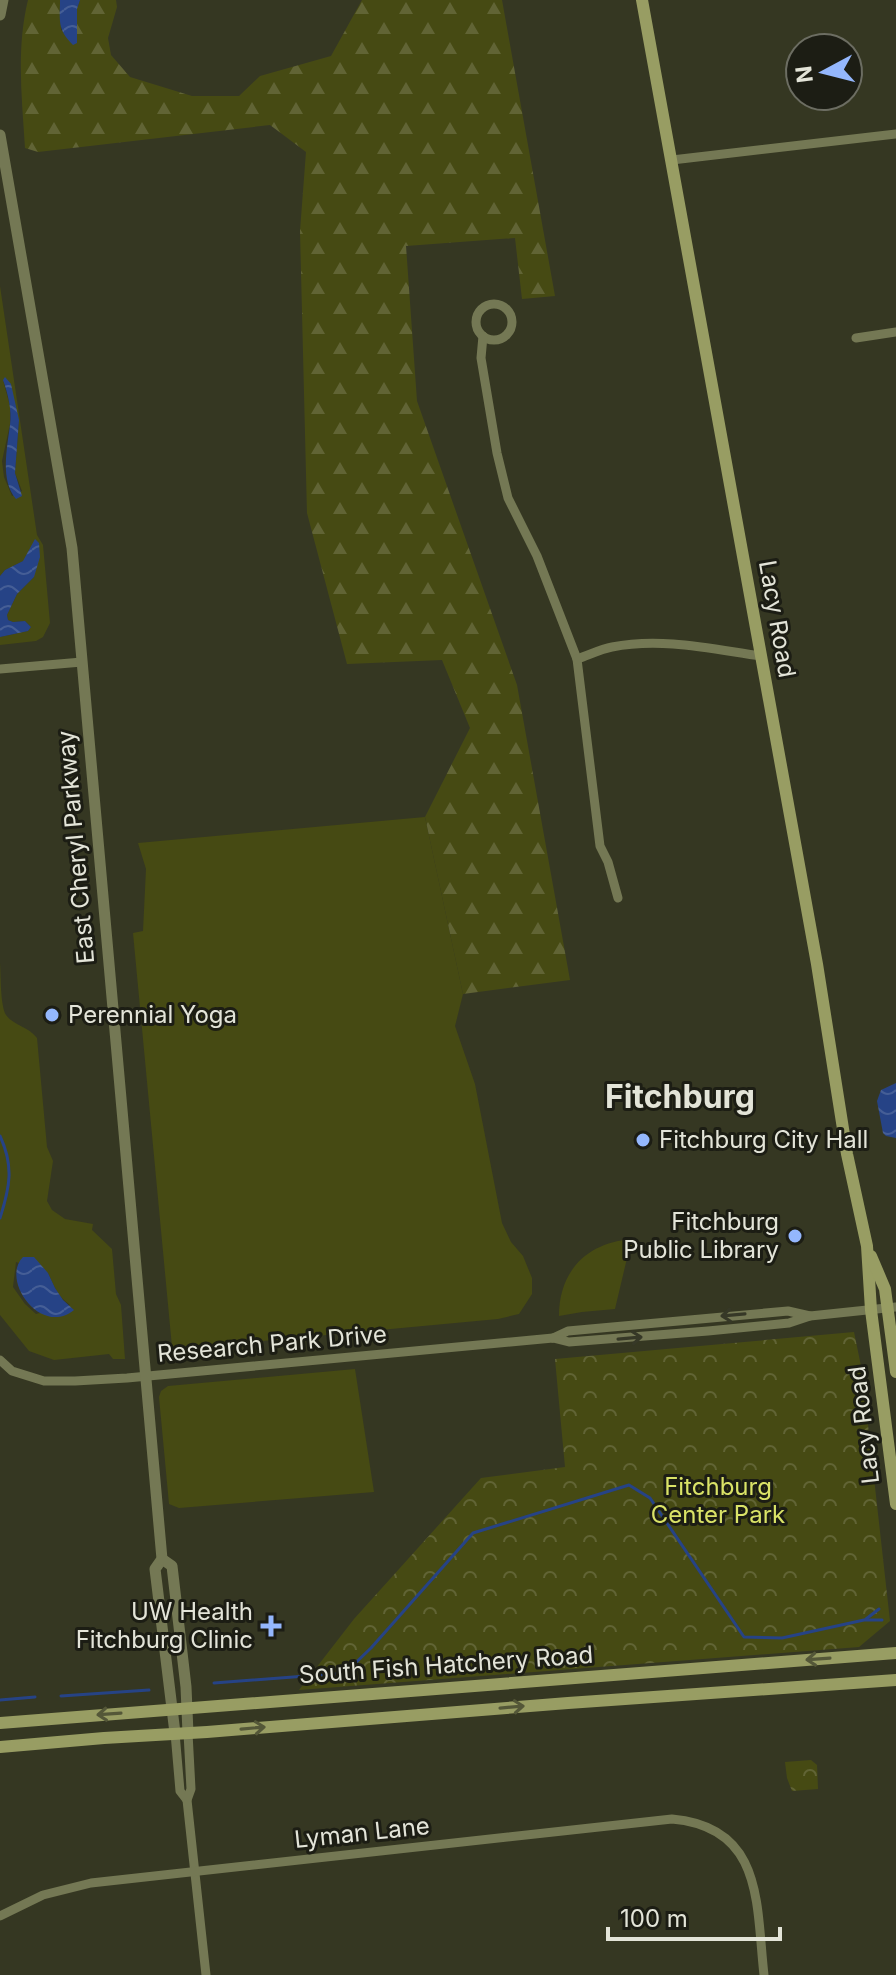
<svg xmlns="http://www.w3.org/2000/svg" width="896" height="1975" font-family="Inter,sans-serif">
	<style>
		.green { fill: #464a13; fill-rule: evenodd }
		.forest { fill: url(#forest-firs) }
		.park { fill: url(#park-crowns) }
		.water { fill: url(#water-waves) }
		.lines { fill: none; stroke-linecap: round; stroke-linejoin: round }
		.stream { stroke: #264386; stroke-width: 3 }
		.minor { stroke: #747854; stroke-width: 9 }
		.tertiary { stroke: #747854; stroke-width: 11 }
		.secondary { stroke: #989d63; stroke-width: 12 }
		.oneway { stroke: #363827 }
		.oneway2 { stroke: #545738 }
		.poi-dot { fill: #94b7fd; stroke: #1c1d14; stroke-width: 3 }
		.labels { text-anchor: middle; stroke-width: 6; stroke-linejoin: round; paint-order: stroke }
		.street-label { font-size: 24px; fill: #e3e4d8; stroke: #1c1d14 }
		.poi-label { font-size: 24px; fill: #e3e4d8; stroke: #1c1d14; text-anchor: start }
		.park-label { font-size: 24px; fill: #dae367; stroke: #1c1d14 }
		.district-label { font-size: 32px; font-weight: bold; fill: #e3e4d8; stroke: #1c1d14 }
	</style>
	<defs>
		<pattern id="forest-firs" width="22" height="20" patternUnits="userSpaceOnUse" patternTransform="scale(2)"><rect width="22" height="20" fill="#464a13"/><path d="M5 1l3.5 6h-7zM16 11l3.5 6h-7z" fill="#616435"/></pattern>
		<pattern id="park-crowns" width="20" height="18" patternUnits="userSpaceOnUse" patternTransform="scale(2)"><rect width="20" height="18" fill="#464a13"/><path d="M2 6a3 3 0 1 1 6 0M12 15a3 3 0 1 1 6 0" fill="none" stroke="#616435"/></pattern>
		<pattern id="water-waves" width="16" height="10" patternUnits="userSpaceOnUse" patternTransform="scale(2)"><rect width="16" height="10" fill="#264386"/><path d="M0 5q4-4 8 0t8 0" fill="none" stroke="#455e96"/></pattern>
	</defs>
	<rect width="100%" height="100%" fill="#353722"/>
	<g class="green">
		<path d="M0 286 37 535 43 545 50 623 43 637 36 641 0 645V637L28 631 31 627 25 621 13 622 8 620 7 615 17 594 34 577 23 561 5 570 0 576ZM3 380 19 420 15 473 22 491 12 496 4 477 2 461 10 424V406Z"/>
		<polygon points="425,817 463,994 455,1026 475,1084 502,1223 511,1242 523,1256 532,1278 532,1294 519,1314 498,1319 251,1342 172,1347 133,933 143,931 146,869 138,843"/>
		<path d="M0 963C1 975 0 1005 6 1015 13 1025 29 1027 37 1038L47 1147 53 1161 47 1201 52 1210 65 1219 93 1224 92 1230 112 1249 116 1294 121 1305 125 1359H113L109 1354 54 1360 29 1351 0 1315ZM16 1262 48 1273C54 1286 58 1297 70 1305L36 1314 25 1304 13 1287Z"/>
		<path d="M633 1239 637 1246 628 1254 615 1309 582 1312 559 1316C559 1270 588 1242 633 1239Z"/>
		<polygon points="355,1369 374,1492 179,1508 169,1504 159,1397 161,1391 168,1386"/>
	</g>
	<path class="forest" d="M28 0H60L61 30 77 43V9L80 0H116L117 7 108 38 111 55 130 77 192 96H239L260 76 331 56 362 0H502L555 296 522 299 515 238 406 246 417 401 517 685 570 980 463 994 425 817 470 728 442 660 347 664 307 513 300 231 306 152 270 125 38 152 25 148C22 98 16 49 28 0Z"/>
	<g class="park">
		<polygon points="854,1332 862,1371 890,1621 859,1647 299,1690 354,1619 481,1478 565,1467 555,1359"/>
		<polygon points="811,1760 817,1765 818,1789 792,1791 787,1778 785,1762"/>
	</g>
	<g class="water">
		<path d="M60 0H80L77 9V43L73 45C57 29 60 21 60 0Z"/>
		<path d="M5 377 11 384 19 420 15 473 22 496 16 499C0 480 7 449 10 425 12 410 8 394 3 380Z"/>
		<polygon points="35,539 39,543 40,557 34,577 17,594 7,615 8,620 13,622 25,621 31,627 28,631 0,637 0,576 5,570 23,561"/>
		<polygon points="896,1083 896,1138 886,1136 883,1133 877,1101 881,1090"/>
		<path d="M23 1257H34L48 1273 55 1288 63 1300 74 1310C41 1337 0 1280 23 1257Z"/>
	</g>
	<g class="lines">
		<g class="stream">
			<path d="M0 1136C14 1166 10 1187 0 1218"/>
			<polyline points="866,1619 879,1609"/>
			<polyline points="214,1683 345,1673 371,1648 473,1533 629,1485 650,1498 744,1637 782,1638 864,1620 882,1620"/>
			<polyline points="61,1696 149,1690"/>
			<polyline points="0,1700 35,1697"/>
		</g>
		<g class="minor">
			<polyline points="672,160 896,134"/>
			<circle cx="494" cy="322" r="18"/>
			<polyline points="483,336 481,358 497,453 508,498 537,556 577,659 600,846 608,862 618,898"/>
			<polyline points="856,338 896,332"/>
			<path d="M577 659C589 655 601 649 612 647 661 637 712 649 761 656"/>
			<polyline points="0,669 82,662"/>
			<polyline points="553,1338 568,1331 788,1311 810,1316"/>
			<polyline points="0,1360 12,1371 44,1381 75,1381 127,1378 553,1338 569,1342 708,1331 789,1323 810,1316 896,1307"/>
			<polyline points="175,1733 180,1791 187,1800"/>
			<polyline points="188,1733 191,1789 187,1800 206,1975"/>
			<path d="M0 1916 43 1895 91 1883 672 1819C764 1827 756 1905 764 1975"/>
		</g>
		<g class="tertiary">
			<polyline points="0,15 3,0"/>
			<polyline points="0,135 72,548 162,1559 155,1569 175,1733"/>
			<polyline points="162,1559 172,1566 186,1687 188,1733"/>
		</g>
		<g class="secondary">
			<polyline points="642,0 817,964 847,1154 867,1246 871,1310 896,1504"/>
			<polyline points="871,1256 885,1289 896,1372"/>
			<polyline points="0,1723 896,1653"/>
			<polyline points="0,1747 104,1738 207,1732 568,1703 896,1680"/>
		</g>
	</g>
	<defs><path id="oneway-shaft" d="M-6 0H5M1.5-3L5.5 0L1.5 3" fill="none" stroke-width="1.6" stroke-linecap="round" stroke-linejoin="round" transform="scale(2)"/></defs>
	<g class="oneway">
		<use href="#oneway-shaft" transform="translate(733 1315) rotate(175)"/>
		<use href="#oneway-shaft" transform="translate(630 1338) rotate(-5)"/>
	</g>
	<g class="oneway2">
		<use href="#oneway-shaft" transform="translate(818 1659) rotate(176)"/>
		<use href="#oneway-shaft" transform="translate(512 1707) rotate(-5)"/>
		<use href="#oneway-shaft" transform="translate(109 1714) rotate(176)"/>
		<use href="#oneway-shaft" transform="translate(253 1728) rotate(-5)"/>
	</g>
	<g class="poi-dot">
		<circle cx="52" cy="1015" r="8"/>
		<circle cx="643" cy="1140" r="8"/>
		<circle cx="795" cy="1236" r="8"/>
		<path d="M267 1614h8v8h8v8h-8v8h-8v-8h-8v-8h8z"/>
	</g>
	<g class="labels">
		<g class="street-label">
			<text transform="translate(777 619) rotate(80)" y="8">Lacy Road</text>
			<text transform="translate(76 847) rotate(-95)" y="8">East Cheryl Parkway</text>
			<text transform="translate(272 1344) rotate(-5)" y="8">Research Park Drive</text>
			<text transform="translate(864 1425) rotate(-97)" y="8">Lacy Road</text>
			<text transform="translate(446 1665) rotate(-4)" y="8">South Fish Hatchery Road</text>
			<text transform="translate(362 1833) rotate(-6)" y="8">Lyman Lane</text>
		</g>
		<g class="poi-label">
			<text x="68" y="1023">Perennial Yoga</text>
			<text x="659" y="1148">Fitchburg City Hall</text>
			<text x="779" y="1230" text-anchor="end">Fitchburg<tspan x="779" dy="28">Public Library</tspan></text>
			<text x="253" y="1620" text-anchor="end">UW Health<tspan x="253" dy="28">Fitchburg Clinic</tspan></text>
		</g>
		<g class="park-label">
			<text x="718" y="1495">Fitchburg<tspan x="718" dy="28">Center Park</tspan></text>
		</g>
		<g class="district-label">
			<text x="680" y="1108">Fitchburg</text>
		</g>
	</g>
	<g transform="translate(824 72) rotate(263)"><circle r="38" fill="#1c1d14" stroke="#6c6d62" stroke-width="2"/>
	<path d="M0-6L14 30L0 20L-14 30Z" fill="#94b7fd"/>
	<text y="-12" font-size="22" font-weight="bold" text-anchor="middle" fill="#e3e4d8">N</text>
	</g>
	<path d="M608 1927v12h172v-12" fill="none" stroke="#e3e4d8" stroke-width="4"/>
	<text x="620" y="1927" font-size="24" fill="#e3e4d8" stroke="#1c1d14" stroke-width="6" paint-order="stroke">100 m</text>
</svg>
